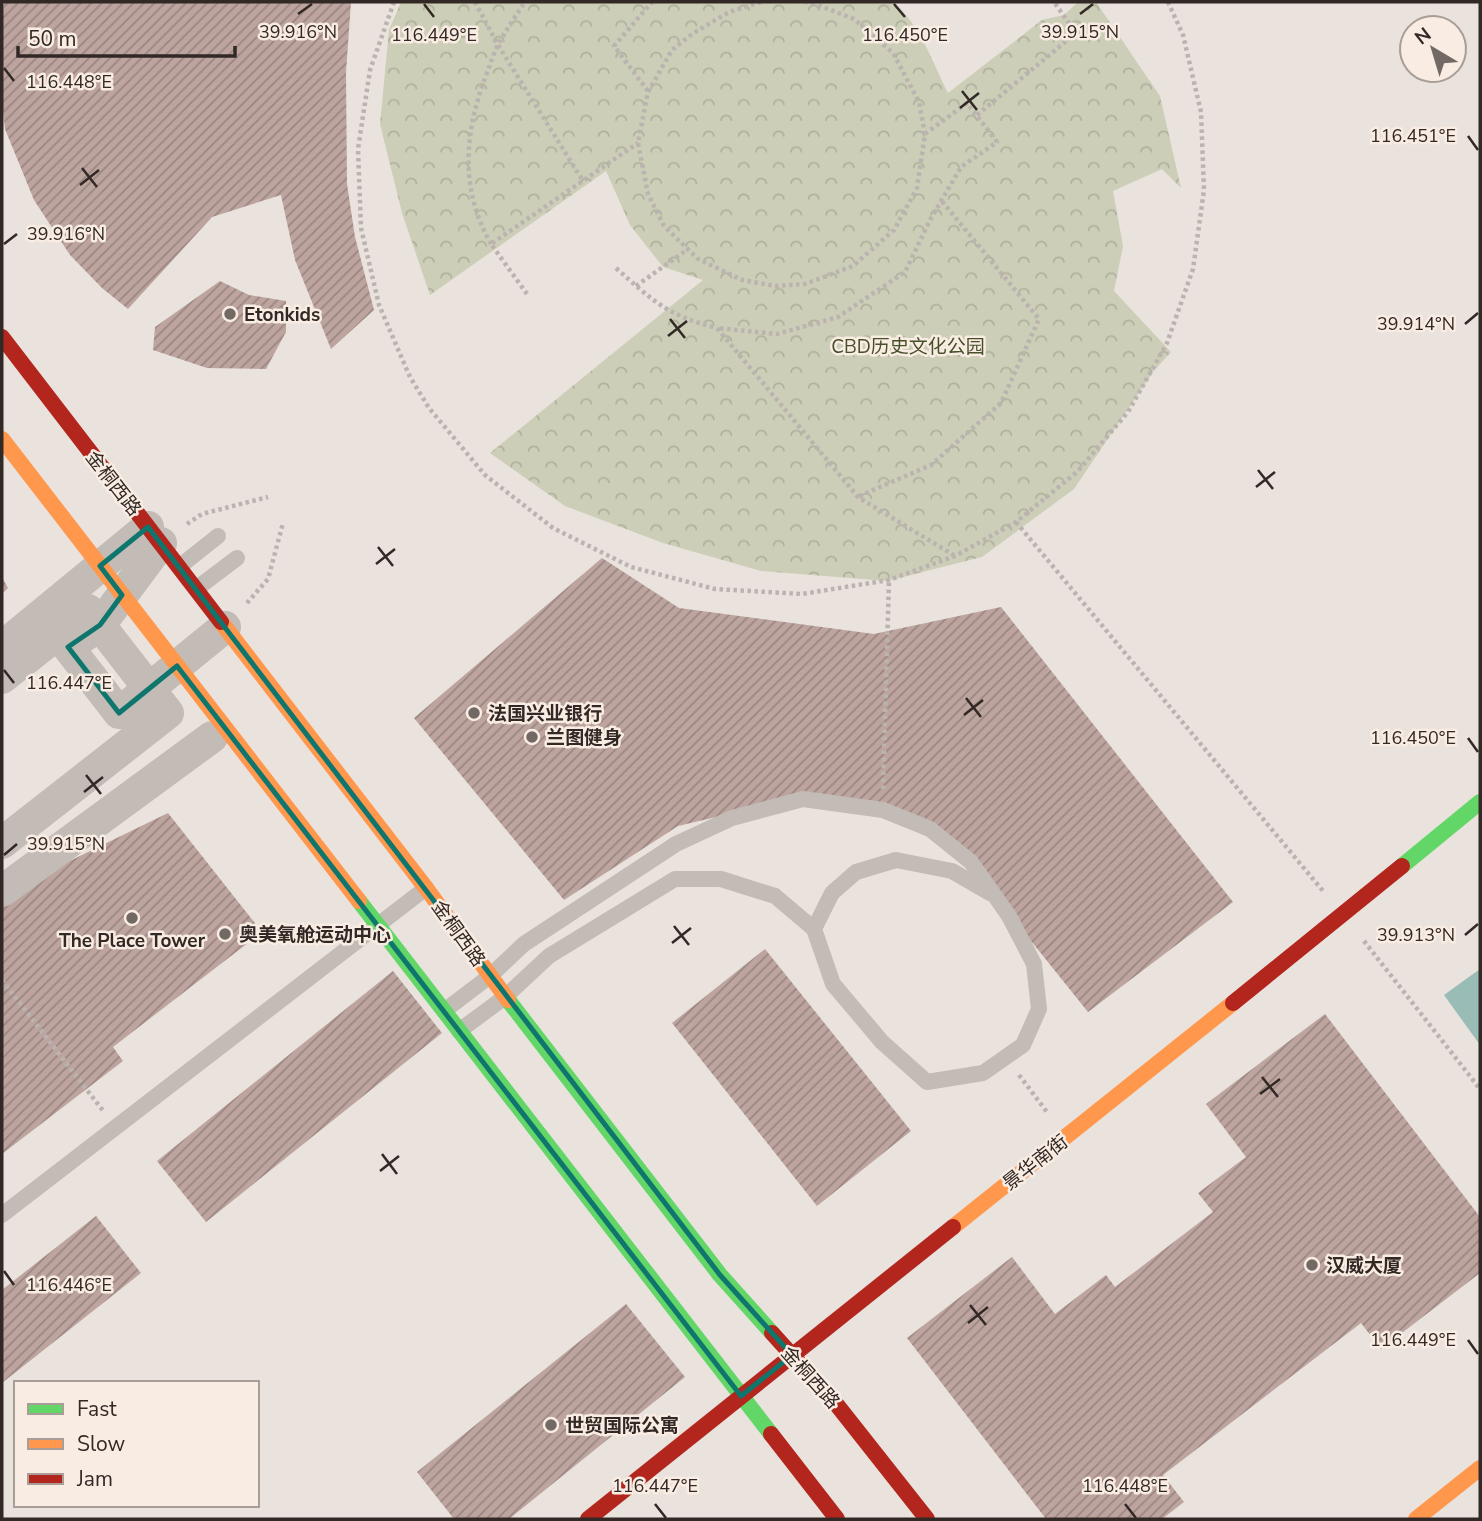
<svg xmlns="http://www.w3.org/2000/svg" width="1482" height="1521" font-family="'Nunito Sans','Noto Sans SC',sans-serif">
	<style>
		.forest { fill: url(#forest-crowns) }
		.water { fill: #9abcb7 }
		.building { fill: url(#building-hatch) }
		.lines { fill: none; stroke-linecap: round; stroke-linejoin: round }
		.path { stroke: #bbb3af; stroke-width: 4.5; stroke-dasharray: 3.5 3.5; stroke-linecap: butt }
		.lane { stroke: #c3bbb6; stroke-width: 16 }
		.street { stroke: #c3bbb6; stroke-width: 32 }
		.fast { stroke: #63d668; stroke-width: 16 }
		.slow { stroke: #ff974d; stroke-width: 16 }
		.jam { stroke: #b3261e; stroke-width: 16 }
		.marked { fill: none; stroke: #0f766e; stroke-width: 5; stroke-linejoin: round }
		.ticks { fill: none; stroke: #322825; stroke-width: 2.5 }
		.poi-dot { fill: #726965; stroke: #f8ece3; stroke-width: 2.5 }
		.labels { text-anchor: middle; stroke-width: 5; stroke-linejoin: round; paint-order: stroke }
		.poi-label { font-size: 19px; font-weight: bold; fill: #322825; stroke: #f8ece3; text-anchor: start }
		.park-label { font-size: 19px; fill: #46502a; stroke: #f8ece3 }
		.street-label { font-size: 19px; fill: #322825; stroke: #f8ece3 }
		.ticks-label { font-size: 18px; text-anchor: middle; fill: #322825; stroke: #f8ece3; stroke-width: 5; stroke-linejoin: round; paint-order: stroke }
	</style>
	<defs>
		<pattern id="forest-crowns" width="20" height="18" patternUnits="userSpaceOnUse" patternTransform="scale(1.75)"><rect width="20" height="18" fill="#cdceb7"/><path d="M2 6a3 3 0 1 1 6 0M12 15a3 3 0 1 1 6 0" fill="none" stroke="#b0b19d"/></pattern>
		<pattern id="building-hatch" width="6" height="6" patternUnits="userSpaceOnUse" patternTransform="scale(1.75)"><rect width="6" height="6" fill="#bda49f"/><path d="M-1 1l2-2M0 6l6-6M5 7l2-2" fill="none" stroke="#9a8681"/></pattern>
	</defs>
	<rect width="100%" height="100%" fill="#eae2dd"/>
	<path class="forest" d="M401 2H894C922 29 931 59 948 93L1042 20 1064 15 1078 2H1096L1160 96 1181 188 1162 169 1113 191 1123 246 1114 291 1171 352 1153 372 1074 489 982 557 887 581 761 571 663 543 565 506 490 453 703 280 663 267 630 225 606 171 430 295 402 213 380 124 389 30Z"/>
	<polygon class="water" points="1480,969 1480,1045 1444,995"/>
	<g class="building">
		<polygon points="4,2 351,2 346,72 347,184 355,237 374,310 331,349 295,260 281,195 212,217 128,309 102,288 70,255 34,200 5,129 2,99 2,23"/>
		<polygon points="220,281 249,295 286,301 286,332 266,369 207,368 153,350 155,327"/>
		<polygon points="602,558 679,608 874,634 1001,607 1233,902 1088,1012 995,896 965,855 883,810 819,793 678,826 564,900 414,718"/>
		<polygon points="2,577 8,588 2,594"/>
		<polygon points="168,813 262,932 113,1047 123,1061 2,1154 2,894"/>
		<polygon points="765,949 911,1131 817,1206 672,1023"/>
		<polygon points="393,971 442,1033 206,1222 157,1161"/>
		<polygon points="1325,1014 1480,1217 1480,1273 1381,1349 1361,1323 1163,1475 1184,1502 1162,1519 1046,1519 907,1338 1012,1257 1055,1314 1106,1275 1115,1287 1213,1212 1198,1193 1246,1157 1206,1104"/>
		<polygon points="96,1216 141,1273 2,1383 2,1290"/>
		<polygon points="626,1304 685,1377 509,1519 454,1519 417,1472"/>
	</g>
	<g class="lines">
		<g class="path">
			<polyline points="394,2 370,70 358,149 361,228 379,305 410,377 429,408 485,475 553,528 631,567 715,589 802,594 889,580 955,556 1016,522 1077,472 1128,412 1167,343 1193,269 1204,190 1201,112 1183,35 1168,2"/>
			<polyline points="475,2 498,45 583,181"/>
			<polyline points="761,2 729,12 692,34 672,50 648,92 638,143 648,194 664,226 698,259 742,280 776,286 805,284 853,266 894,230 917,188 925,134 919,102 893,53 854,19 810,2 802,2"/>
			<polyline points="648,91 614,46 652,2"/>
			<polyline points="977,115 1076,33 1054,2"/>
			<polyline points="925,134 967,103 997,142 961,167 930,220 905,272 838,317 777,334 717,328 858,497 955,556"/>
			<path d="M491 244C460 189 464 136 485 78 490 66 493 54 499 43 507 29 516 15 525 2"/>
			<path d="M616 268C653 301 668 316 717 328"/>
			<polyline points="636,286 688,249"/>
			<polyline points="527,294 491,244 638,143"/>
			<polyline points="859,496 931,465 1001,403 1039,319 941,200"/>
			<polyline points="1016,522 1323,891"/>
			<polyline points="187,524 202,514 268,497"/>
			<polyline points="247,603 268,579 283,523"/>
			<polyline points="883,789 889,580"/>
			<polyline points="1364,941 1480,1089"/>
			<polyline points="2,980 104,1112"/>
			<polyline points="1019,1075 1047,1112"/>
		</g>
		<g class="lane">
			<polyline points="179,567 218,536"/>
			<polyline points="196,589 237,558"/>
			<polyline points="814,929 832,893 856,872 896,860 952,871 990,893"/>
			<polyline points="444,1011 490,976 524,944 676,844 732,818 803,799 883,810 930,829 971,862 1009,916 1034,964 1039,1009 1023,1045 983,1073 927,1082 882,1042 833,984 814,929 775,896 721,879 675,879 549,956 505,997 459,1031"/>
			<polyline points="2,1215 426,888"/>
		</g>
		<g class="street">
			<polyline points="161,543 100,625 68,647 119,713 225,627"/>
			<polyline points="2,647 148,527"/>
			<polyline points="2,678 88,610 168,713 2,843"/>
			<polyline points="2,891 212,737"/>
		</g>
		<g class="fast">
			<polyline points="1402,866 1480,802"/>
			<polyline points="359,901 771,1434"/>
			<polyline points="508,1000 720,1275 772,1333"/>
		</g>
		<g class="slow">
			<polyline points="2,439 359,901"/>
			<polyline points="221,622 426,888 508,1000"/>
			<polyline points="953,1227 1233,1003"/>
			<polyline points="1416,1519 1480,1468"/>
		</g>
		<g class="jam">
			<polyline points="2,337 221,622"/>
			<polyline points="1233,1003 1402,866"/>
			<polyline points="772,1333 837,1405 927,1519"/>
			<polyline points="771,1434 837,1519"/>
			<polyline points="588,1519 953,1227"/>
		</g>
	</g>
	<path class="marked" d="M148 527 720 1275 792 1355 741 1396 177 666 119 713 68 647 100 625 122 595 100 566Z"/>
	<path class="ticks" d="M424 4 434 17M894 4 905 17M298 14 312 4M1080 14 1093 4M4 68 14 81M962 91 977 110M960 108 979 93M1468 136 1478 150M82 168 97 187M80 185 99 170M4 244 17 234M670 319 685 338M1465 324 1478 313M668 336 687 321M1258 470 1273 489M1256 487 1275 472M378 547 393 566M376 564 395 549M4 670 14 683M966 698 981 717M964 715 983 700M1468 738 1478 752M86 775 101 794M84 792 103 777M4 855 17 844M674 926 689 945M1465 935 1478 924M672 943 691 928M1262 1077 1278 1097M1260 1094 1280 1079M382 1154 397 1174M380 1171 399 1156M4 1271 14 1285M970 1305 986 1325M968 1323 988 1307M1468 1340 1478 1354M655 1504 666 1518M1125 1504 1136 1518"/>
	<g class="poi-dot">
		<circle cx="230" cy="314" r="7"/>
		<circle cx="474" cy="713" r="7"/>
		<circle cx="532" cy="737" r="7"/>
		<circle cx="132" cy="918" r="7"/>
		<circle cx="225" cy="934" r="7"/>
		<circle cx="1312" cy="1265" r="7"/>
		<circle cx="551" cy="1425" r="7"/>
	</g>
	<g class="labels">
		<g class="poi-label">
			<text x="244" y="321">Etonkids</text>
			<text x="488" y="720">法国兴业银行</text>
			<text x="546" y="744">兰图健身</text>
			<text x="239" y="941">奥美氧舱运动中心</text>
			<text x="132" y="947" text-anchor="middle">The Place Tower</text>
			<text x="1326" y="1272">汉威大厦</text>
			<text x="565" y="1432">世贸国际公寓</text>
		</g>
		<g class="park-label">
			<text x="908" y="353">CBD历史文化公园</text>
		</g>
		<g class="street-label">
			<text transform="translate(114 483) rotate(52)" y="7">金桐西路</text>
			<text transform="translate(459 933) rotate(54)" y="7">金桐西路</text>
			<text transform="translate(1035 1162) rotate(-38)" y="7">景华南街</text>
			<text transform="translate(811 1377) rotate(48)" y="7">金桐西路</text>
		</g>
	</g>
	<g class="ticks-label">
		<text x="1080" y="38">39.915°N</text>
		<text x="298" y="38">39.916°N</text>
		<text x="434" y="41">116.449°E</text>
		<text x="905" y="41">116.450°E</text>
		<text x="69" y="88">116.448°E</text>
		<text x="1413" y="142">116.451°E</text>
		<text x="66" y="240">39.916°N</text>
		<text x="1416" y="330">39.914°N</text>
		<text x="69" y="689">116.447°E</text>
		<text x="1413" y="744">116.450°E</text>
		<text x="66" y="850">39.915°N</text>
		<text x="1416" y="941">39.913°N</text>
		<text x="69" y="1291">116.446°E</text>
		<text x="1413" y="1346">116.449°E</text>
		<text x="655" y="1492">116.447°E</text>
		<text x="1125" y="1492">116.448°E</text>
	</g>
	<rect width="1482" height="1521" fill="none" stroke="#322825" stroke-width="7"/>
	<rect x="14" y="1381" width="245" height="126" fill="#f8ece3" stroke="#a99e97" stroke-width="2"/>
	<rect x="28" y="1404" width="35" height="10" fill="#63d668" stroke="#a99e97" stroke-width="2"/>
	<text x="77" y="1416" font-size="21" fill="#322825">Fast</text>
	<rect x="28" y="1439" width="35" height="10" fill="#ff974d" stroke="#a99e97" stroke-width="2"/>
	<text x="77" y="1451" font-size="21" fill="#322825">Slow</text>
	<rect x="28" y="1474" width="35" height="10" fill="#b3261e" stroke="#a99e97" stroke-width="2"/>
	<text x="77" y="1486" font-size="21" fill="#322825">Jam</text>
	<g transform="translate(1433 49) rotate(322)"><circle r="33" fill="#f8ece3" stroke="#a99e97" stroke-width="2"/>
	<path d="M0-5L12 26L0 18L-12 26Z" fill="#726965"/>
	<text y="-10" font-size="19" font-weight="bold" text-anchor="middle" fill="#322825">N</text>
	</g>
	<path d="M18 46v10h217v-10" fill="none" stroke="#322825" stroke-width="3.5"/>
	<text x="28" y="46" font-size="21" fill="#322825" stroke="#f8ece3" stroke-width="5" paint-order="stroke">50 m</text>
</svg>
